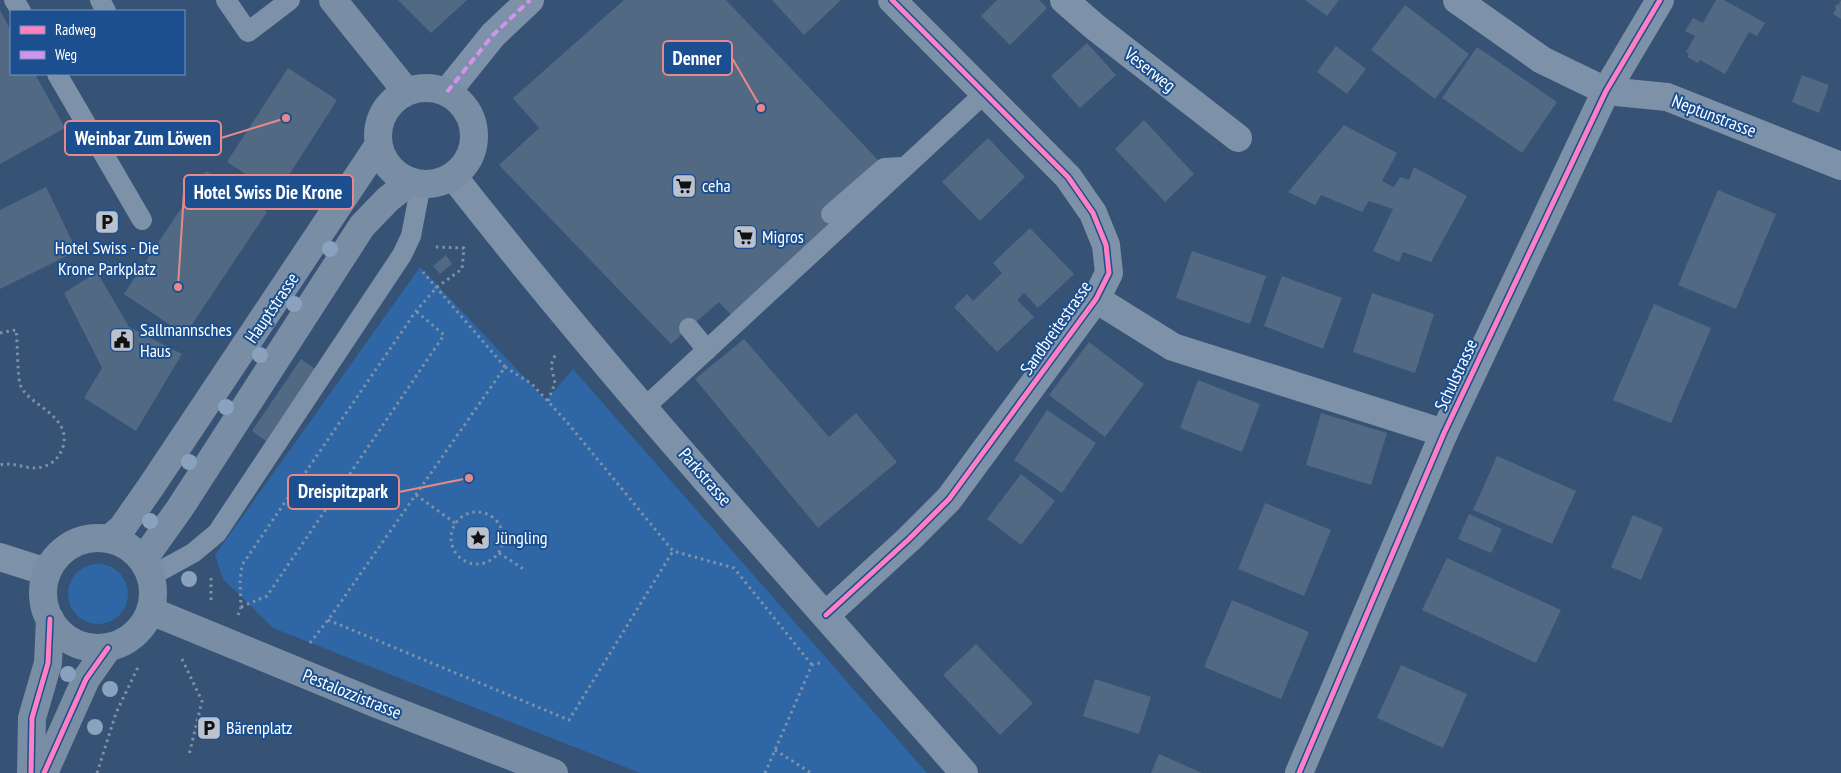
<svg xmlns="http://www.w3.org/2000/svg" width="1841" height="773" font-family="'PT Sans Narrow',sans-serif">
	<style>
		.green { fill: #2f66a5 }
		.building { fill: #526984 }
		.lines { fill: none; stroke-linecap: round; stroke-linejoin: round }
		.path { stroke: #7d92a8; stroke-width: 3; stroke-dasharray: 2.5 4; stroke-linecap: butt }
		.lane { stroke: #7d92a8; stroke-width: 20 }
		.street { stroke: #7d92a8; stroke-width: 28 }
		.secondary { stroke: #798da4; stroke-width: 28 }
		.quiet { stroke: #d193ec; stroke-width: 4; stroke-dasharray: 8 4; stroke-linecap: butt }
		.cycleway-casing { stroke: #1b4f8f; stroke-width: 8 }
		.cycleway { stroke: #ff80c0; stroke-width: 5 }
		.tree { fill: #8aa2be }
		.labels { text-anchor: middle; stroke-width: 4; stroke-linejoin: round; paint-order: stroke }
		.street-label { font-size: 18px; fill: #fff; stroke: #1b4f8f }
		.poi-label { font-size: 18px; fill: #fff; stroke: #1b4f8f; text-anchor: start }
		.leader { fill: none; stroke: #e88989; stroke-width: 2 }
		.callout-dot { fill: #e88989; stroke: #1b4f8f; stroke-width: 2 }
		.callout { fill: #1b4f8f; stroke: #e88989; stroke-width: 2 }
		.callout-label { font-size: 19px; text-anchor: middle; font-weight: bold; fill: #fff }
	</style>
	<rect width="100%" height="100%" fill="#365274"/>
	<g class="green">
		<polygon points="420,267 546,400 573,369 927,773 640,773 273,628 223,579 215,555"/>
		<circle cx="98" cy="594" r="30"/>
	</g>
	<g class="building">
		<polygon points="398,0 467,0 431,33"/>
		<polygon points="624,0 726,0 878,160 826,207 838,220 731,315 719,302 671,344 499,165 539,128 513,98"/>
		<polygon points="772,0 841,0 804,35"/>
		<polygon points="997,0 1039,0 1047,8 1010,45 981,16"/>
		<polygon points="1305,0 1339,0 1327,16"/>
		<polygon points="1716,0 1724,0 1765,23 1757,36 1749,32 1725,74 1700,60 1698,63 1687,57 1689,54 1686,52 1695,36 1685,31 1693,18 1703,23"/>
		<polygon points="1841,0 1841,19 1833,14 1836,9 1835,6 1839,4"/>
		<polygon points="1405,5 1469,54 1435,99 1371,50"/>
		<polygon points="0,10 11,31 11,74 35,74 65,128 0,164"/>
		<polygon points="1087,43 1116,75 1080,108 1051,76"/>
		<polygon points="1336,46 1366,69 1347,94 1317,72"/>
		<polygon points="1477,47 1557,102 1522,153 1442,98"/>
		<polygon points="288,68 337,100 277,194 227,162"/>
		<polygon points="1802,75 1829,85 1819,113 1792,102"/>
		<polygon points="1144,120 1194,174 1165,202 1115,149"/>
		<polygon points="1344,125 1397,153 1382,181 1394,187 1400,177 1409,180 1414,167 1467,196 1431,262 1403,252 1399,262 1373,251 1393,209 1369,201 1362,212 1321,195 1315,205 1288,192"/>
		<polygon points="988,138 1025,177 980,221 942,182"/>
		<polygon points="206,171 267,212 185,335 124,294"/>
		<polygon points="46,187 77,251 0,289 0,210"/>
		<polygon points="1718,190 1776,214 1736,309 1678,285"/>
		<polygon points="1030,228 1074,274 1038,308 1024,293 1017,300 1034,317 997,352 954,307 967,294 973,301 1002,273 993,263"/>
		<polygon points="1192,251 1266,276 1250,324 1176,298"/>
		<polygon points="446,255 452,264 440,274 433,266"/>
		<polygon points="97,272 129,327 182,354 136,431 84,398 102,368 64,293"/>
		<polygon points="1282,276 1342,298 1323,349 1264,326"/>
		<polygon points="1372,293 1434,314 1415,373 1353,352"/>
		<polygon points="1654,304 1711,328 1671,423 1613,400"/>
		<polygon points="744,339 829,437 856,413 897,462 818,528 695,379"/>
		<polygon points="1089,342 1144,384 1105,437 1049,395"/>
		<polygon points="301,359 315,369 266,441 252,431"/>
		<polygon points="1198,380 1260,404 1242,452 1180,428"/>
		<polygon points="1047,410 1096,443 1062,493 1014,460"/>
		<polygon points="1321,413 1387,433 1371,485 1306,465"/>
		<polygon points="1497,456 1576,491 1552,544 1473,510"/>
		<polygon points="1021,474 1055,501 1021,545 987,519"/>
		<polygon points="1265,503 1331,530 1304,596 1238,569"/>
		<polygon points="1469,514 1502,529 1491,553 1458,539"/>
		<polygon points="1633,515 1663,528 1641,580 1611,567"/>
		<polygon points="1447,558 1561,610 1536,663 1422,610"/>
		<polygon points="1232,600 1309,632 1281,699 1204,667"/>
		<polygon points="976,644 1033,703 1000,735 943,675"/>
		<polygon points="1401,665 1467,694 1443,748 1377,718"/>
		<polygon points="1095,679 1151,697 1139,734 1083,716"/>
		<polygon points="1159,754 1202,773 1151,773"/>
	</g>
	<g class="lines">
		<g class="path">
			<path d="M0 333 16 330C18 346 17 370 20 384 26 405 72 414 63 447 59 458 53 464 42 467 28 471 14 461 0 465"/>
			<polyline points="505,367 532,384 566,421 673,551 734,568 812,665"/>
			<polyline points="548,401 555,383 551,365 556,353"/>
			<polyline points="416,495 455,523"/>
			<circle cx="477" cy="538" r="26"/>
			<polyline points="499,553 525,570"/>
			<polyline points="211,600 211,575"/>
			<polyline points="241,607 267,596 444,335 416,311"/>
			<polyline points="238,615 241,607 240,581 242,565 416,311 437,287 462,269 464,248 435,247"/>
			<polyline points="328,620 569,720 673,551"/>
			<polyline points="310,643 331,616 505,367 423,272"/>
			<polyline points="182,659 202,701 189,755"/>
			<polyline points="775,750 811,773"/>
			<polyline points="97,773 116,713 139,665"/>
			<polyline points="765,773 812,665 823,662"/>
		</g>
		<g class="lane">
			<polyline points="14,0 21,11"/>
			<polyline points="100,0 106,11"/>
			<polyline points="226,0 248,32 290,0"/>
			<polyline points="57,74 142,220"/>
			<polyline points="831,214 884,168 902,167"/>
			<polyline points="689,328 707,350"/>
			<polyline points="644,408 985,93"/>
			<polyline points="151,576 193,553 217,533 402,255 411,236 421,184"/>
		</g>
		<g class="street">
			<polyline points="1064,0 1095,27 1238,138"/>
			<polyline points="1457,0 1542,60 1606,91 1667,97 1841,166"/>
			<polyline points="447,92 493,35 530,0"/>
			<path d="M453 176C614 382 791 576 964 773"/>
			<polyline points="1096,299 1173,347 1444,433"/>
			<polyline points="0,557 47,572"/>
			<polyline points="826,615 909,539 949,499 1096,299 1109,273 1106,245 1093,213 1068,177 892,0"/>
			<polyline points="1299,773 1444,433 1606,91 1660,0"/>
		</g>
		<g class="secondary">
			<polyline points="333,0 406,91"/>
			<circle cx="426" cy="136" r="48"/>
			<circle cx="98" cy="593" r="55"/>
			<polyline points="109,539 122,528 150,488 378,146"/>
			<polyline points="143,560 180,508 362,226 388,199 410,182"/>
			<polyline points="151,611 377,704 554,773"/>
			<polyline points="31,773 32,718 48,663 50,619"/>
			<polyline points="44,773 86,679 108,648"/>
		</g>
		<polyline class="quiet" points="447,92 493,35 530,0"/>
		<defs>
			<g id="cycleway">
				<polyline points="826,615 909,539 949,499 1096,299 1109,273 1106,245 1093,213 1068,177 892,0"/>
				<polyline points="31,773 32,718 48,663 50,619"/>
				<polyline points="44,773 86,679 108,648"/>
				<polyline points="1299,773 1444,433 1606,91 1660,0"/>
			</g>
		</defs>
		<use href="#cycleway" class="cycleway-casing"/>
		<use href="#cycleway" class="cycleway"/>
	</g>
	<g class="tree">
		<circle cx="330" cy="249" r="8"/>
		<circle cx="294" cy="304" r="8"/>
		<circle cx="260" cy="355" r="8"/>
		<circle cx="226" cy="407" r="8"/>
		<circle cx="189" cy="462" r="8"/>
		<circle cx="150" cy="521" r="8"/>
		<circle cx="189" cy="579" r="8"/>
		<circle cx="68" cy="674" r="8"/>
		<circle cx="110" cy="689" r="8"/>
		<circle cx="95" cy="727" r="8"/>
	</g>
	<defs>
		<symbol id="supermarket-square" viewBox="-11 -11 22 22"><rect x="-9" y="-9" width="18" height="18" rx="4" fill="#b9c2ce" stroke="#1b4f8f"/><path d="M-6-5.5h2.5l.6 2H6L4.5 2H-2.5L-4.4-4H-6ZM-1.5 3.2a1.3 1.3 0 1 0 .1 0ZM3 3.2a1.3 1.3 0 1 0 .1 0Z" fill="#111"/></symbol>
		<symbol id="parking-square" viewBox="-11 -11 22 22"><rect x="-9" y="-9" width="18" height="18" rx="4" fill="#b9c2ce" stroke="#1b4f8f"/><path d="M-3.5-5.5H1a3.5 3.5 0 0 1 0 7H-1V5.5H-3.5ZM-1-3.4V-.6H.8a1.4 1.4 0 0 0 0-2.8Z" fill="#111"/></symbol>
		<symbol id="civic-square" viewBox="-11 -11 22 22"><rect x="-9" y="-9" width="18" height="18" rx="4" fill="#b9c2ce" stroke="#1b4f8f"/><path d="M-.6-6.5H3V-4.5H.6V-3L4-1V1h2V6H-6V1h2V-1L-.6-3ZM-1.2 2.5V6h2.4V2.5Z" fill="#111"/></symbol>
		<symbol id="sight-square" viewBox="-11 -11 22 22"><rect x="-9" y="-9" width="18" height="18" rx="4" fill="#b9c2ce" stroke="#1b4f8f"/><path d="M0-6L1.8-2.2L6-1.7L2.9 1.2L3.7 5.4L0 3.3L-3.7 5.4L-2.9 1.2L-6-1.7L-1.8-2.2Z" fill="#111"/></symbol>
	</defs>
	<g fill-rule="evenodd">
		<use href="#supermarket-square" x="670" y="172" width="28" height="28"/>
		<use href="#parking-square" x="93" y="208" width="28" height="28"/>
		<use href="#supermarket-square" x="731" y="223" width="28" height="28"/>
		<use href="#civic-square" x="108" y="326" width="28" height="28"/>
		<use href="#sight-square" x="464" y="524" width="28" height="28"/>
		<use href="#parking-square" x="195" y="714" width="28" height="28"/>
	</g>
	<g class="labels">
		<g class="street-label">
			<text transform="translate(1150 70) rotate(38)" y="6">Veserweg</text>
			<text transform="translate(1714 116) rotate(21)" y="6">Neptunstrasse</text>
			<text transform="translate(272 308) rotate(-56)" y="6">Hauptstrasse</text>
			<text transform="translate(1056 328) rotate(-55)" y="6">Sandbreitestrasse</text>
			<text transform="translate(1456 375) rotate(-65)" y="6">Schulstrasse</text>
			<text transform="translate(705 477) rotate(49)" y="6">Parkstrasse</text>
			<text transform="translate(352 694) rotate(22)" y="6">Pestalozzistrasse</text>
		</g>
		<g class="poi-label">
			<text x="702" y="192">ceha</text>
			<text x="762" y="243">Migros</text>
			<text x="107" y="254" text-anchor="middle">Hotel Swiss - Die<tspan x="107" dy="21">Krone Parkplatz</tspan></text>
			<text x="140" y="336">Sallmannsches<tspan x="140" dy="21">Haus</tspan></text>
			<text x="496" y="544">Jüngling</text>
			<text x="226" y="734">Bärenplatz</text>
		</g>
	</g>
	<path class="leader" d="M761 108L732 58M286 118L221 138M178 287L184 192M469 478L399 492"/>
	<g class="callout-dot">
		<circle cx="761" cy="108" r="5"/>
		<circle cx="286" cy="118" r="5"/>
		<circle cx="178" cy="287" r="5"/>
		<circle cx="469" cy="478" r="5"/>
	</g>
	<g class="callout">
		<rect x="663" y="41" width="69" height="34" rx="5"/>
		<rect x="65" y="121" width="156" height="34" rx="5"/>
		<rect x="184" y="175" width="169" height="34" rx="5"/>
		<rect x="288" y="475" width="111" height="34" rx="5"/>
	</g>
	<g class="callout-label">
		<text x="697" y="65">Denner</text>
		<text x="143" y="145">Weinbar Zum Löwen</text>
		<text x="268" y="199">Hotel Swiss Die Krone</text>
		<text x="343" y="498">Dreispitzpark</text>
	</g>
	<rect x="10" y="10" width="175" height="65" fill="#1b4f8f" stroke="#7695bc"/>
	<rect x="20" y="26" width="25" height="8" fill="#ff80c0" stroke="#7695bc"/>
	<text x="55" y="35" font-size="15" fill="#ffffff">Radweg</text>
	<rect x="20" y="51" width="25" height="8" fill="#d193ec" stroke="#7695bc"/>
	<text x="55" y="60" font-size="15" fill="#ffffff">Weg</text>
</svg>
